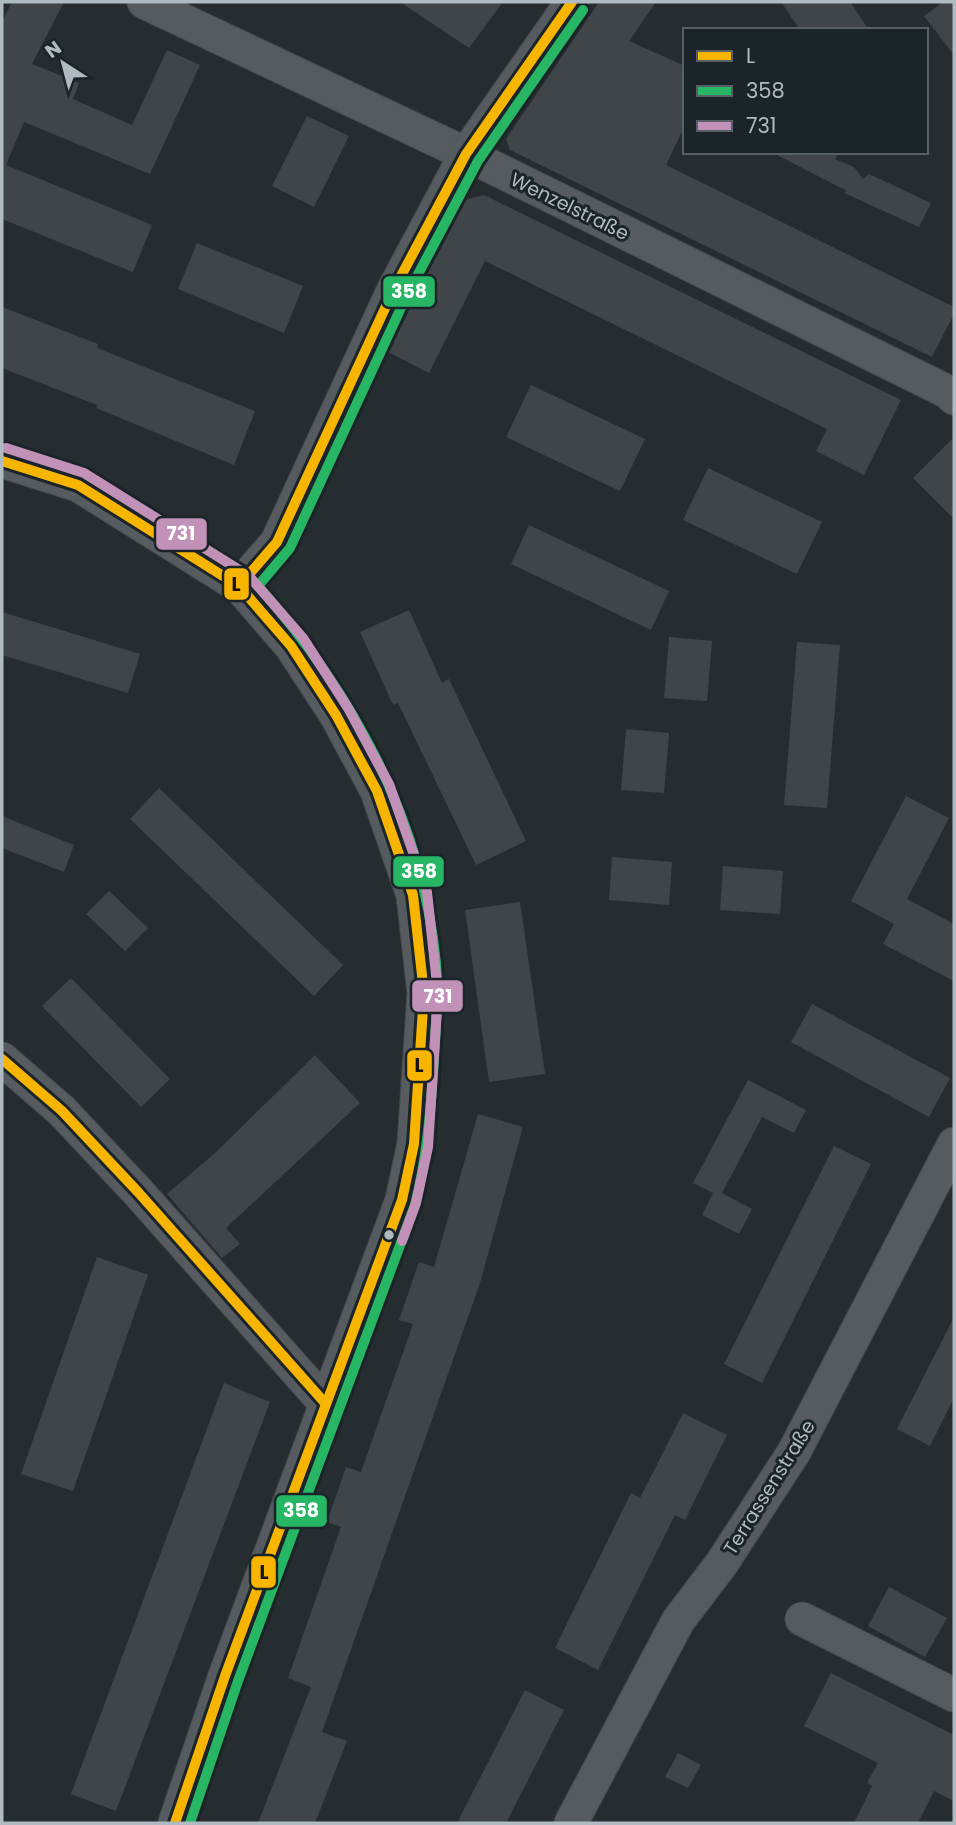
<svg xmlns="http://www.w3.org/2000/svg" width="956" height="1825" font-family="Poppins,sans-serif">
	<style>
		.building { fill: #3f4548 }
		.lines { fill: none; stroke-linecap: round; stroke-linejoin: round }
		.minor-casing { stroke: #44484b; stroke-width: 35 }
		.minor { stroke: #555b5f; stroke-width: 33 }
		.bus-1-casing { stroke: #1b2429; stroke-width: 16 }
		.bus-2-casing { stroke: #1b2429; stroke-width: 16 }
		.bus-3-casing { stroke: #1b2429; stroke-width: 16 }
		.bus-1 { stroke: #f7b500; stroke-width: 10 }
		.bus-2 { stroke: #26b664; stroke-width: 10 }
		.bus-3 { stroke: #c291b8; stroke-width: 10 }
		.bus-dot { fill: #b0bac1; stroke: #1b2429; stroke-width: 2.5 }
		.labels { text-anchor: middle; stroke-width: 6; stroke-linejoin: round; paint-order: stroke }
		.street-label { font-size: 19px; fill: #b0bac1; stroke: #1b2429 }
		.line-badge { stroke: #1b2429; stroke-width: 2.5 }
		.badge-label { font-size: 19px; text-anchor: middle; font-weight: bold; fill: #fff }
		.pale-badge-label { font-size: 19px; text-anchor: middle; font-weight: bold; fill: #111 }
	</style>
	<rect width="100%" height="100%" fill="#262d30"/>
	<g class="building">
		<polygon points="12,2 64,2 32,64 79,83 73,99 132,125 167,50 200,65 150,174 24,122 6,165 152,225 133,272 2,219 2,22"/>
		<polygon points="400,2 503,2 469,48"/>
		<polygon points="599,2 656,2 629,41 685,66 685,125 666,165 954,307 954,314 932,357 510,150 506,139"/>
		<polygon points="781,2 850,2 869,30 800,30"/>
		<polygon points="943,2 954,2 954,55 924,16"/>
		<polygon points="307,116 349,136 314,207 272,186"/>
		<polygon points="771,152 839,152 835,159 854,167 863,179 869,174 931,203 919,227 844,193 847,191"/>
		<polygon points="484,195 901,400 864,475 816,451 827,429 485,261 429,373 388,352 465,200"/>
		<polygon points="197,243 303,286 284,333 178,289"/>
		<polygon points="2,307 98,344 97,348 255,411 234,465 96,408 97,405 2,368"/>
		<polygon points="531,385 645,439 620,491 506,437"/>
		<polygon points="954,437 954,519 913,478"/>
		<polygon points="708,468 822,522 797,574 683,520"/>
		<polygon points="529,525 669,591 651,630 511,564"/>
		<polygon points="409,610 442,683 449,679 526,841 476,865 398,703 393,705 360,632"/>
		<polygon points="2,612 140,654 128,693 2,655"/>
		<polygon points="669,637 712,641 707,701 664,698"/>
		<polygon points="797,642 840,645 827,808 784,805"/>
		<polygon points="626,729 669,733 664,793 621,790"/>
		<polygon points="159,788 343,965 314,996 130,819"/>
		<polygon points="906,796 949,818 907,899 954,924 954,981 883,944 894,924 851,901"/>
		<polygon points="2,816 74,845 64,872 2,848"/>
		<polygon points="612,857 672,862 669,905 609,900"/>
		<polygon points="723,866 783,871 780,914 720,910"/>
		<polygon points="109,891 148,928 125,951 86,914"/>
		<polygon points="520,902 545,1074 489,1082 465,910"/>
		<polygon points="71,978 170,1079 141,1107 42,1006"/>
		<polygon points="812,1004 950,1078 929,1117 791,1042"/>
		<polygon points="315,1055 360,1103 226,1228 240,1244 222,1258 167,1194 214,1154"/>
		<polygon points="748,1080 806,1110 794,1133 762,1117 722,1193 752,1209 739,1234 702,1215 713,1193 693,1183"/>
		<polygon points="478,1114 523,1127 480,1283 322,1732 347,1741 315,1823 258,1823 311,1687 288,1678 341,1527 327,1522 346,1467 361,1472 413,1324 399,1320 419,1262 434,1267"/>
		<polygon points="834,1146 871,1164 762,1383 724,1364"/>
		<polygon points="97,1257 148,1275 73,1491 21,1474"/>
		<polygon points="954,1317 954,1398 930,1446 897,1429"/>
		<polygon points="224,1383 270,1402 116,1811 71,1794"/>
		<polygon points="683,1413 727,1435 685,1520 675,1515 598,1670 555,1648 631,1493 640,1498"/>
		<polygon points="889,1587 947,1618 925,1657 868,1626"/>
		<polygon points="831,1673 954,1735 954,1801 934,1791 918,1823 854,1823 872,1786 867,1783 878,1763 804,1726"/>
		<polygon points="525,1690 564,1710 506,1823 457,1823"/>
		<polygon points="678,1753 701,1765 688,1788 665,1777"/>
	</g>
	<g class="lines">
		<defs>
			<g id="minor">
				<polyline points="144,2 466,154 948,392 954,398"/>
				<polyline points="2,461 78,485 239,586 291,646 336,715 377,791 413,895 424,993 414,1144 402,1200 225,1676 175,1823"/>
				<polyline points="239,586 277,542 393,291 466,154 572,2"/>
				<polyline points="2,1059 62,1111 138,1192 325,1403"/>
				<polyline points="802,1619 954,1695"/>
				<polyline points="571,1823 678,1621 722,1563 794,1452 954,1144"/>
			</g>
		</defs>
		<use href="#minor" class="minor-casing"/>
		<use href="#minor" class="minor"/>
		<defs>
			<g id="bus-1">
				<polyline points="2,461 78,485 239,586 291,646 336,715 377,791 413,895 424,993 414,1144 402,1200 225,1676 175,1823"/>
				<polyline points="239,586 277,542 393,291 466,154 572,2"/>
				<polyline points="2,1059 62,1111 138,1192 325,1403"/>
			</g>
			<path id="bus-2" d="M190 1823 238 1681 415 1205C426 1161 430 1119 433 1074 435 1037 439 999 436 963 422 819 352 692 258 586L290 548 406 297 478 161 583 10"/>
			<polyline id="bus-3" points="6,448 84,473 249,576 303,638 348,708 389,784 427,892 438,993 428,1147 416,1203 402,1241"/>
		</defs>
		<use href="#bus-1" class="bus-1-casing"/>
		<use href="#bus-2" class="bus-2-casing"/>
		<use href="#bus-3" class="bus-3-casing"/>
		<use href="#bus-1" class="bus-1"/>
		<use href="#bus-2" class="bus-2"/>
		<use href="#bus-3" class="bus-3"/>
	</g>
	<circle class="bus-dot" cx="389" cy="1235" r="6"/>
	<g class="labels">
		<g class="street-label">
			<text transform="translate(570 206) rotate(26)" y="7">Wenzelstraße</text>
			<text transform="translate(769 1487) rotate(-58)" y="7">Terrassenstraße</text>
		</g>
	</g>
	<g class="line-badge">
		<rect x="382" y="275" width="54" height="33" rx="7" fill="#26b664"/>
		<rect x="155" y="517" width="53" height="34" rx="7" fill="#c291b8"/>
		<rect x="223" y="567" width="27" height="34" rx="7" fill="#f7b500"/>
		<rect x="392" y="855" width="53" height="33" rx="7" fill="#26b664"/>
		<rect x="411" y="979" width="53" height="34" rx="7" fill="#c291b8"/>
		<rect x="406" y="1049" width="27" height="33" rx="7" fill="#f7b500"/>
		<rect x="275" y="1494" width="53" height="34" rx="7" fill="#26b664"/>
		<rect x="250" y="1555" width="27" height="34" rx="7" fill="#f7b500"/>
	</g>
	<g class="badge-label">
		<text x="409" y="298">358</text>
		<text x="181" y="540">731</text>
		<text x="419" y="878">358</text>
		<text x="438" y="1003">731</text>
		<text x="301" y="1517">358</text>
	</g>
	<g class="pale-badge-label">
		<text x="236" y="591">L</text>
		<text x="419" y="1072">L</text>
		<text x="264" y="1579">L</text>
	</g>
	<rect width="956" height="1825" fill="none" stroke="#b0bac1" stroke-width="7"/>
	<rect x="683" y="28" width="245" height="126" fill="#1b2429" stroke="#576066" stroke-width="2"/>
	<rect x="697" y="51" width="35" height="10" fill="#f7b500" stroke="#576066" stroke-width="2"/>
	<text x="746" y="63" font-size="21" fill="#b0bac1">L</text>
	<rect x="697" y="86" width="35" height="10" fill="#26b664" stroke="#576066" stroke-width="2"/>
	<text x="746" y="98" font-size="21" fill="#b0bac1">358</text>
	<rect x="697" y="121" width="35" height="10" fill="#c291b8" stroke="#576066" stroke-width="2"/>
	<text x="746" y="133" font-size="21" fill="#b0bac1">731</text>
	<g transform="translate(63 63) rotate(324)" stroke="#1b2429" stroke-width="5" paint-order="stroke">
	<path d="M0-5L12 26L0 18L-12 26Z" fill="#b0bac1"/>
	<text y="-10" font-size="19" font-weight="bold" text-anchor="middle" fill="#b0bac1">N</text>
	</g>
</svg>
